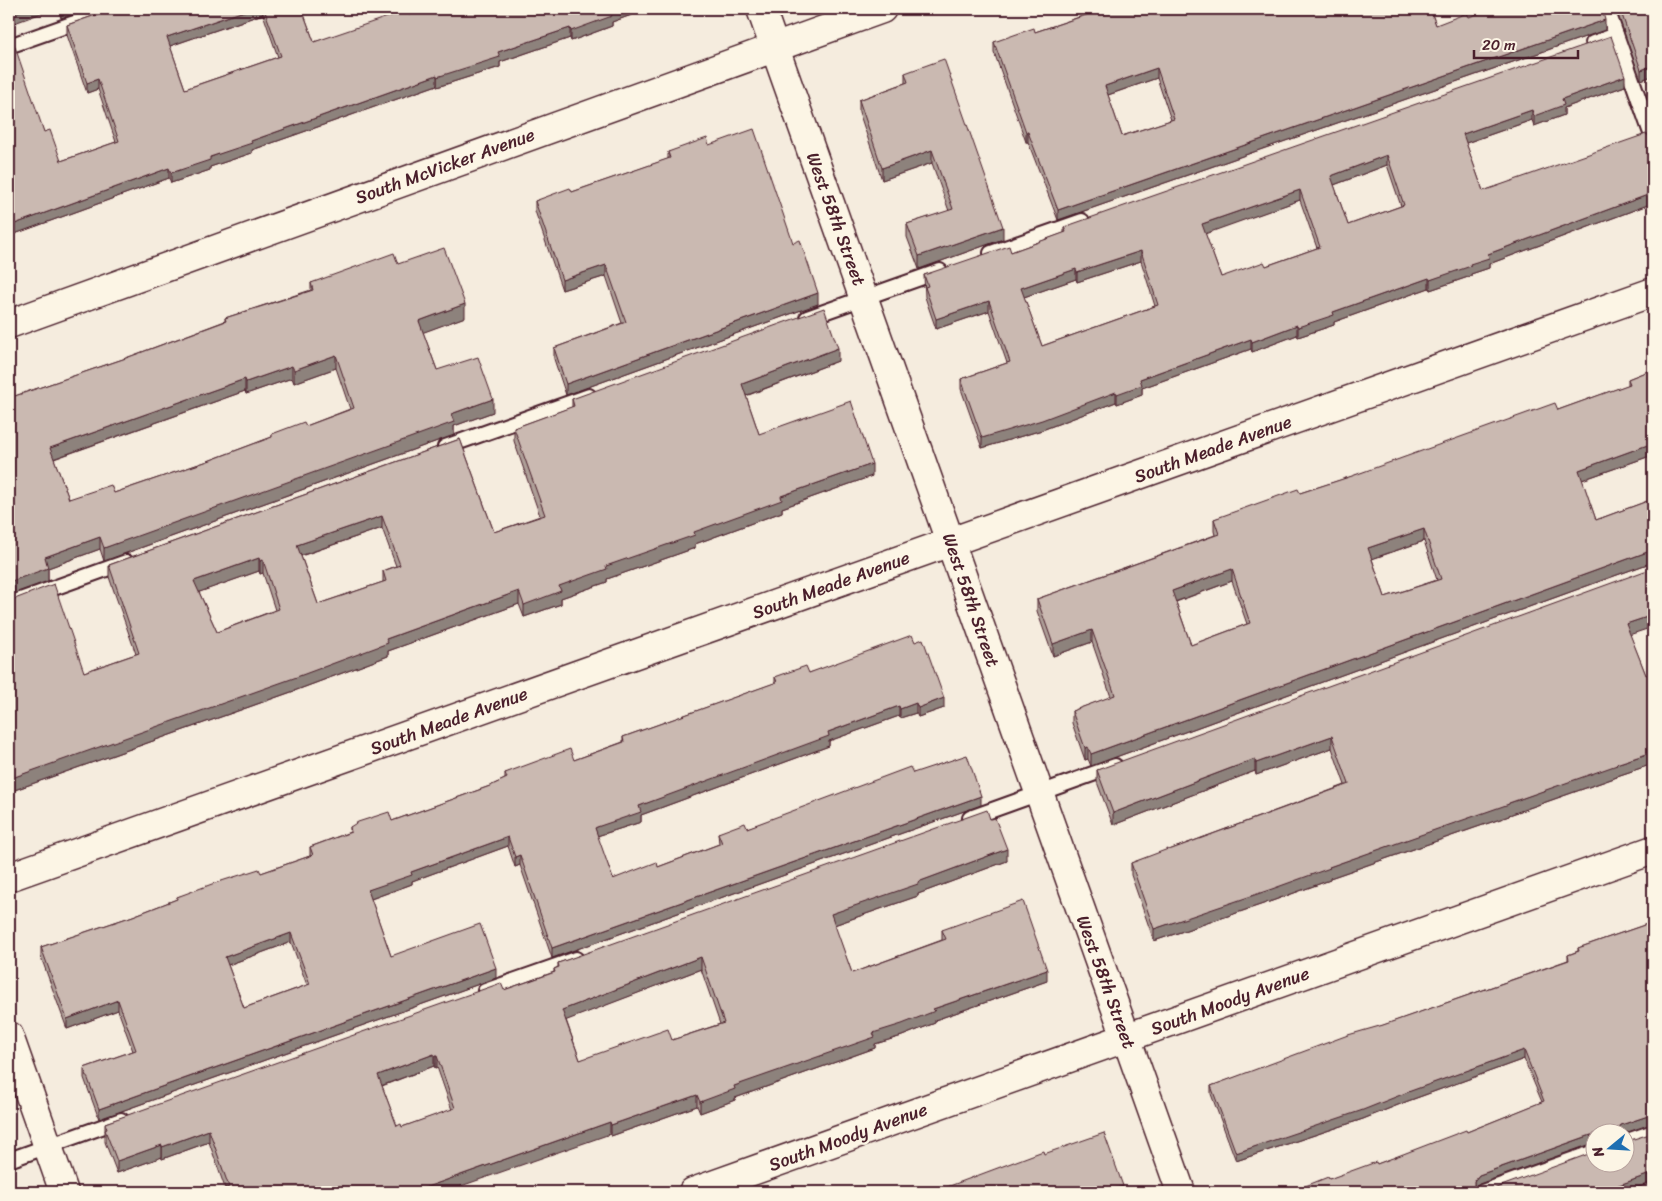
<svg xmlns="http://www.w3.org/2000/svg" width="1662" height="1201" font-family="Sriracha,sans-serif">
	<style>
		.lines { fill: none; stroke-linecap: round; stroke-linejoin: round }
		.service-casing { stroke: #4a1f2b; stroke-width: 18 }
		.minor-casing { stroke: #4a1f2b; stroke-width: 31 }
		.service { stroke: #fcf5e5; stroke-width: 14 }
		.minor { stroke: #fcf5e5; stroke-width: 28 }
		.wall { fill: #ae9f98; stroke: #4a1f2b; fill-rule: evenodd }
		.shaded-wall { fill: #8d827c; stroke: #4a1f2b }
		.building { fill: #cab9b1; stroke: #4a1f2b; fill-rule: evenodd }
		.labels { text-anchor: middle; stroke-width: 4.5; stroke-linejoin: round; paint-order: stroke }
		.street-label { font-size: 18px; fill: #4a1f2b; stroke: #fcf5e5 }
	</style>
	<rect width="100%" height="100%" fill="#f5ecde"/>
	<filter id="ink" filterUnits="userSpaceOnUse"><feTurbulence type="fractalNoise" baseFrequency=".02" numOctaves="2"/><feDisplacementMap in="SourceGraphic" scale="10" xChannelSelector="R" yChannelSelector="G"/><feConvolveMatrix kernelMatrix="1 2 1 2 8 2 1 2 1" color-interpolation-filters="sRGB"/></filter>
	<g filter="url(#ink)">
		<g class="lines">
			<defs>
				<g id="service">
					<polyline points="1607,9 1653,139"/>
					<polyline points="1593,43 1616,35"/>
					<polyline points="9,46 114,9"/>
					<polyline points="991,253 1082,221"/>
					<polyline points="807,318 940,271"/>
					<polyline points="445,447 589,396"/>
					<polyline points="9,604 126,562"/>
					<polyline points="970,818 1115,766"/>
					<polyline points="485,991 576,959"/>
					<polyline points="1624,1142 1653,1132"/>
					<polyline points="9,1160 121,1120"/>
					<polyline points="1482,1192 1594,1152"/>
				</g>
				<g id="minor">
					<polyline points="761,9 1181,1192"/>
					<polyline points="9,324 882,9"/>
					<polyline points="9,877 1653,292"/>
					<polyline points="9,1036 64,1192"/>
					<polyline points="693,1192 1653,850"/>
				</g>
			</defs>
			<use href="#service" class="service-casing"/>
			<use href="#minor" class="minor-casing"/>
			<use href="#service" class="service"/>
			<use href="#minor" class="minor"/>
		</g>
		<g class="wall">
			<polygon points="58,9 88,9 61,18"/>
			<path d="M113 9H302L314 42 409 15 426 9H648L612 22V26L571 41 570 38 500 62V67L437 87V85L252 150V153L210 167V170L171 183 169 178 9 236V45L44 132 61 161 116 142 98 89 87 93 67 35V25ZM263 14 278 57 185 89 170 46Z"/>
			<path d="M1100 9H1430L1436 25 1469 17 1605 30 1058 220 1028 142H1026L994 52V42L1035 32 1100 10ZM1157 78 1171 120 1122 136 1108 95Z"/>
			<polygon points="1616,9 1653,9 1653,79 1652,76 1641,80"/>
			<polygon points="905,73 1003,239 919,269 907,237 907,224 949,211 932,163 882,180 859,112 859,100 905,83"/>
			<path d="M1625 86 1564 108V115L1534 126 1532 120 1466 143 1483 191 1651 137H1653V203L1489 264V268L1471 274V276L1430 290 1429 288 1334 322V325L1298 337 1297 335 1252 352 1251 349 1142 388V395L1117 404 1116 402 1042 430 982 448 961 389V379L1007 363 989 311 936 329 925 297 924 275 1011 252 1064 233V227ZM1387 165 1401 206 1348 225 1334 185ZM1300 200 1317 248 1266 266 1221 277 1205 233ZM1141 261 1155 306 1042 346 1024 297 1076 279 1077 282Z"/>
			<polygon points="709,145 793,243 818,304 566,395 554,359 554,348 622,323 606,276 562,290 535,211 535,201 572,192 668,159 668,152"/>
			<path d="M398 264 465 317 423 332 437 370 493 412 454 426V435L104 561 100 549 48 568V581L9 398 126 358 225 321V318L311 290V283ZM336 368 350 409 306 426 272 434V437L208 461 114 493 69 499 54 459 245 391 246 394 292 378 294 383Z"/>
			<path d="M838 361 746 396 759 434 872 476 782 508V512L695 544V548L607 579V582L561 598V604L524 617 519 604 388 651V656L294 691 9 792V600L84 672 136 654 109 577V565L460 439 494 532 540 516 514 441V428L572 407V399ZM382 528 396 566 383 571V582L318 604 301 556ZM259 571 260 574 263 573 275 610 217 632 199 592Z"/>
			<path d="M1653 369V455L1582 480 1596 520 1653 499V563H1650L1091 766 1088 759 1085 760 1072 723V711L1111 697 1092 642 1053 656 1037 611V599L1215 535 1214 531V519L1300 493 1558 410 1628 385V379ZM1424 541 1437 580 1385 597 1372 559ZM1232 581 1247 624 1191 645 1176 602Z"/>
			<polygon points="1630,635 1646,675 1653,685 1653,764 1617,776 1617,777 1509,815 1509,816 1330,878 1330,880 1272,901 1154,941 1131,875 1131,863 1169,850 1345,785 1332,748 1256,775 1255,771 1113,825 1097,782 1097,770"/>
			<path d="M915 642 944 708 918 717 916 713 900 718 899 716 829 741V746L641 815V822L597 836 613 879 658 867 719 844 718 833 747 828 913 773 981 805 552 958 520 865 515 867 508 846 412 881V884L371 899 391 956 496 978 99 1119 84 1078V1068L133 1051 118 1010 67 1029 41 957V947L133 916 177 899V897L261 873 310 856V847L350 832V827L392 821 490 786 505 779V773L574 760 623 742V737L775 683V677L809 673ZM291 942 307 985 244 1008 228 965Z"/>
			<path d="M990 819 1007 861 918 894V896L834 925 852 973 942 940V930L1047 981 935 1020V1023L902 1036 875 1044V1048L735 1098V1100L700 1113 697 1106 611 1136 610 1134 225 1188 209 1142 162 1159V1157L117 1173 105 1142V1123L504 990 554 972V969L558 967V963ZM701 969 720 1024 672 1040 580 1060 566 1020ZM434 1066 435 1068 437 1067 452 1110 402 1127 397 1126 382 1086Z"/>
			<polygon points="1653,922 1653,1124 1651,1124 1622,1134 1594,1134 1594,1144 1591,1144 1479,1184 1475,1188 1480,1192 1653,1182 1624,1192 1293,1192 1298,1191 1298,1189 1377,1164 1467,1132 1542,1102 1524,1059 1408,1101 1363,1119 1236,1161 1211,1094 1211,1086 1568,960 1568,955 1578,951 1578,948"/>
		</g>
		<g class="shaded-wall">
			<polygon points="25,9 53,9 9,25 9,15"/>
			<polygon points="61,9 88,9 61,18"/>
			<polygon points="250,9 263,9 263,14 167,47 167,37"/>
			<polygon points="620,9 648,9 612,22 612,26 571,41 571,31 610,12"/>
			<polygon points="1605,20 1605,30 1058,220 1058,210"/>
			<polygon points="570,28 570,38 500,62 500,67 437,87 437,77 498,52"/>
			<polygon points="1652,66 1652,76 1641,80 1641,70"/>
			<polygon points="1157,68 1157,78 1105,96 1105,86"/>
			<polygon points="437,75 437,85 252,150 252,153 210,167 210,170 171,183 171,173 251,141"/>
			<polygon points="1625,76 1625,86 1564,108 1564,115 1534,126 1534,116 1562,99"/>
			<polygon points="98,79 98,89 87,93 87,83"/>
			<polygon points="1532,110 1532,120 1463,144 1463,134"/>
			<rect x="1026" y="132" width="2" height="10"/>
			<polygon points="932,150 932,163 882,180 882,168"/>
			<polygon points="1387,155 1387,165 1331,186 1331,176"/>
			<polygon points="169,168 169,178 9,236 9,226"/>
			<polygon points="1300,190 1300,200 1202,235 1202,224"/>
			<polygon points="1653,193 1653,203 1489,264 1489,268 1471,274 1471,276 1430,290 1430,280 1470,264 1488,254"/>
			<polygon points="1003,227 1003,239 919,269 919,256"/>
			<polygon points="1141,251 1141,261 1077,282 1077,272"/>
			<polygon points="606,265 606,276 562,290 562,280"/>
			<polygon points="1076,269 1076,279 1021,298 1021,288"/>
			<polygon points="1429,278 1429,288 1334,322 1334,325 1298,337 1298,327 1333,312"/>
			<polygon points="818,293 818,304 566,395 566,384"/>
			<polygon points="989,301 989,311 936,329 936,319"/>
			<polygon points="465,304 465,317 419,334 419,321"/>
			<polygon points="1297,325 1297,335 1252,352 1252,342"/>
			<polygon points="1251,339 1251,349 1142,388 1142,395 1117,404 1117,394 1140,379"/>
			<polygon points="838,348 838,361 742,397 742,384"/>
			<polygon points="336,355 336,368 294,383 294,370"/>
			<polygon points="292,366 292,378 246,394 246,382"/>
			<polygon points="245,379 245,391 50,460 50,448"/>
			<polygon points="1116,392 1116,402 1042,430 982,448 982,438"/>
			<polygon points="493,399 493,412 454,426 454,435 104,561 104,548 451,414"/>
			<polygon points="1653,443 1653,455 1579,481 1579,470"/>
			<polygon points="872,464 872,476 782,508 782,512 695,544 695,548 607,579 607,582 561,598 561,604 524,617 524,605 559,586 606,566 781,496"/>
			<polygon points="382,516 382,528 297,557 297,545"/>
			<polygon points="1424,529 1424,541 1368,560 1368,548"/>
			<polygon points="100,537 100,549 48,568 48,581 9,595 9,582 45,557"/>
			<polygon points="1650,551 1650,563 1091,766 1091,754"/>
			<polygon points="259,558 259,571 194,594 194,581"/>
			<polygon points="263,560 263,573 260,574 260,561"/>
			<polygon points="1232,569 1232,581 1172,603 1172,591"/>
			<polygon points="519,591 519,604 388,651 388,656 294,691 9,792 9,779 386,639"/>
			<polygon points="1653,615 1653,627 1626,636 1626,624"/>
			<polygon points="1092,630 1092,642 1053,656 1053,644"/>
			<polygon points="944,698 944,708 918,717 918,708"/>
			<polygon points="916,703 916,713 900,718 900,709"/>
			<polygon points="899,706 899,716 829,741 829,746 641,815 641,822 597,836 595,828 639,806 828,732"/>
			<polygon points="1332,736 1332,748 1256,775 1256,763"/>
			<polygon points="1088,747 1088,759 1085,760 1085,748"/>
			<polygon points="1653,752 1653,764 1617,776 1617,777 1509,815 1509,816 1330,878 1330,880 1272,901 1154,941 1154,929 1509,803 1616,764"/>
			<polygon points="1255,759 1255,771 1113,825 1113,813"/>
			<polygon points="981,796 981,805 552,958 552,948"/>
			<polygon points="508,837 508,846 412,881 412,884 368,900 368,890 411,872"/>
			<polygon points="1007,849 1007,861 918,894 918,896 831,926 831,914"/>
			<polygon points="520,855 520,865 515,867 515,857"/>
			<polygon points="291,933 291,942 225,966 225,957"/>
			<polygon points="701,957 701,969 562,1022 562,1010"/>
			<polygon points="496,968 496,978 99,1119 99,1109"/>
			<polygon points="1047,970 1047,981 935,1020 935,1023 902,1036 875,1044 875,1048 735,1098 735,1100 700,1113 700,1102 734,1086 933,1009"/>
			<polygon points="118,1000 118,1010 67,1029 67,1019"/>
			<polygon points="1524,1050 1524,1059 1408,1101 1363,1119 1236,1161 1236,1153"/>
			<polygon points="434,1054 434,1066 378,1087 378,1075"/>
			<polygon points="435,1056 437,1056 437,1067 435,1068"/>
			<polygon points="697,1095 697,1106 611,1136 611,1125"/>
			<polygon points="1651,1115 1651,1124 1622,1134 1616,1134 1616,1131 1621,1125"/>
			<polygon points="610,1122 610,1134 444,1192 424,1192 424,1188"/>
			<polygon points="209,1130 209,1142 162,1159 162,1147"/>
			<polygon points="1591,1135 1591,1144 1479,1184 1474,1190 1474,1181 1479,1175"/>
			<polygon points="162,1145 162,1157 117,1173 117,1161"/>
			<polygon points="1653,1173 1653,1182 1624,1192 1599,1192"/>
			<polygon points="1123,1186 1123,1192 1116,1192 1116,1188"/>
		</g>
		<g class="building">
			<polygon points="9,9 25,9 9,15"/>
			<polygon points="113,9 250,9 167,37 185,89 281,56 264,9 302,9 314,42 408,10 409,15 426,9 620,9 610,12 612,16 571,31 570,28 498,52 500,57 437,77 437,75 251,141 252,143 210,157 210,160 171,173 169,168 9,226 9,45 14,44 44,132 50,130 61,161 119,141 98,79 87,83 67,25"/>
			<path d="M1101 9H1430L1436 25 1467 13 1469 17 1491 9H1602L1605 20 1058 210 1028 132H1026L994 42 1034 28 1035 32 1101 10ZM1157 68 1174 119 1122 136 1105 86Z"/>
			<polygon points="1620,9 1653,9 1653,69 1652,66 1641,70"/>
			<path d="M1611 36 1625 76 1562 99 1564 105 1534 116 1532 110 1463 134 1483 191 1646 134 1651 137H1653V193L1488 254 1489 258 1470 264 1471 266 1430 280 1429 278 1333 312 1334 315 1298 327 1297 325 1252 342 1251 339 1140 379 1142 385 1117 394 1116 392 1042 420 982 438 961 379 1010 362 989 301 936 319 925 287 928 286 924 275 1009 246 1011 252 1066 232 1064 227ZM1387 155 1404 205 1348 225 1331 176ZM1300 190 1320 247 1266 266 1264 262 1221 277 1202 224ZM1141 251 1158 305 1042 346 1021 288 1076 269 1077 272Z"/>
			<polygon points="944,59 1003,227 919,256 907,224 953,209 932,150 882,168 859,100 908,82 905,73"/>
			<polygon points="754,129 793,243 800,240 818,293 566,384 554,348 626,322 606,265 562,280 535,201 570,188 572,192 670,158 668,152 707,138 709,145"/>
			<path d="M444 248 465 304 419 321 437 370 478 357 493 399 451 414 454 422 104 548 100 537 45 557 48 568 9 582V398L126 358 226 321 225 318 313 290 311 283 394 253 398 264ZM336 355 354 408 306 426 304 422 272 434V437L208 461 114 493 111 485 69 499 50 448 245 379 246 382 292 366 294 370Z"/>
			<path d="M824 308 838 348 742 384 759 434 851 401 872 464 781 496 782 500 694 532 695 535 606 566 607 569 559 586 561 591 524 605 519 591 386 639 388 643 294 678 9 779V704H10L9 700V600H12L54 584 84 672 139 653 109 565 460 439 494 532 545 515 514 428 574 406 572 399ZM382 516 400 565 383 571 386 581 318 604 297 545ZM259 558 260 561 263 560 279 609 217 632 194 581Z"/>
			<path d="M1653 369V443L1579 470 1596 520 1653 499V551H1650L1091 754 1088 747 1085 748 1072 711 1115 695 1092 630 1053 644 1037 599 1219 534 1214 519 1298 489 1300 493 1352 476 1555 403 1558 410 1630 384 1628 379ZM1424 529 1441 579 1385 597 1368 548ZM1232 569 1250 623 1191 645 1172 591Z"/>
			<polygon points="1653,568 1653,615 1626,624 1646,675 1649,674 1653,685 1653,752 1616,764 1617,765 1509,803 1509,804 1329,867 1330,868 1272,889 1154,929 1131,863 1168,849 1169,850 1349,784 1332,736 1256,763 1255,759 1113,813 1097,770"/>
			<path d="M912 635 915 642 923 639 944 698 918 708 916 703 900 709 899 706 828 732 829 736 639 806 641 812 597 827 595 828 613 879 657 862 658 867 722 843 718 833 745 823 747 828 910 767 913 773 967 755 981 796 552 948 520 855 515 857 508 837 411 872 412 875 368 890 391 956 480 924 496 968 99 1109 84 1068 136 1050 118 1000 67 1019 41 947 133 916 177 899V897L212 884 259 869 261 873 313 855 310 847 351 832 350 827 358 822 389 812 392 821 490 786 507 778 505 773 570 749 574 760 624 742 623 737 777 682 775 677 806 666 809 673ZM291 933 310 984 244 1008 225 957Z"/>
			<path d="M987 810 990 819 995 818 1007 849 918 882V884L831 914 852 973 946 939 942 930 1023 901 1047 970 933 1009 935 1011 902 1024 873 1033 875 1037 734 1086 735 1089 700 1102 697 1095 611 1125 610 1122 424 1188 426 1192H214L229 1187 209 1130 162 1147V1145L117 1161 105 1130 107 1129 105 1123 501 983 504 990 555 972 554 969 559 967 558 963ZM701 957 724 1023 672 1040 668 1029 580 1060 562 1010ZM434 1054 435 1056H437L455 1108 402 1127 401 1124 397 1126 378 1075Z"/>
			<polygon points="1653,922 1653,1116 1651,1115 1621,1125 1616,1131 1616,1134 1594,1134 1594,1135 1591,1135 1479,1175 1474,1181 1474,1187 1480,1192 1485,1192 1594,1152 1594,1164 1624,1164 1624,1142 1653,1133 1653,1173 1599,1192 1293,1192 1298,1191 1298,1189 1328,1177 1329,1179 1376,1162 1377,1164 1466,1130 1467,1132 1544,1101 1524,1050 1408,1092 1363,1110 1236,1153 1211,1086 1348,1035 1383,1025 1569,960 1568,955 1579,951 1578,948"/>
			<polygon points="1104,1133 1123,1186 1116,1188 1117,1192 938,1192 948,1189 947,1187 1043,1151 1044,1154"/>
			<polygon points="9,1181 12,1192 9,1192"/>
		</g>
	</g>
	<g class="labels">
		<g class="street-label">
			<text transform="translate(445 166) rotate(-20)" y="6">South McVicker Avenue</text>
			<text transform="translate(836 219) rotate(70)" y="6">West 58th Street</text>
			<text transform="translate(1213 449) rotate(-20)" y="6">South Meade Avenue</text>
			<text transform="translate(831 585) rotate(-20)" y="6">South Meade Avenue</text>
			<text transform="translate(971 600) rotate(71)" y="6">West 58th Street</text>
			<text transform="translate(449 721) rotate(-20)" y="6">South Meade Avenue</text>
			<text transform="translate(1106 982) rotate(70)" y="6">West 58th Street</text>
			<text transform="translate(1230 1001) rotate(-20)" y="6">South Moody Avenue</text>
			<text transform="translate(848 1137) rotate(-20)" y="6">South Moody Avenue</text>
		</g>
	</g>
	<rect width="1662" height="1201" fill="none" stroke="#fcf5e5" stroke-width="30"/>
	<rect x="15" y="15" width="1632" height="1171" fill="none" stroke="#4a1f2b" stroke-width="2" filter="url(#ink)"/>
	<g transform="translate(1610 1148) rotate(252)"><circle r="24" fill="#fcf5e5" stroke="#b59f9b"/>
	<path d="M0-4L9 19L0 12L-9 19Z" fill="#1f6fb2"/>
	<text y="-8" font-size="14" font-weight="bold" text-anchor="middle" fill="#4a1f2b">N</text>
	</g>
	<path d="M1474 50v8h104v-8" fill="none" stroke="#4a1f2b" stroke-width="2.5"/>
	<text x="1482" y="50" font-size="15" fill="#4a1f2b" stroke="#fcf5e5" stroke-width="4" paint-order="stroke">20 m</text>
</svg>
